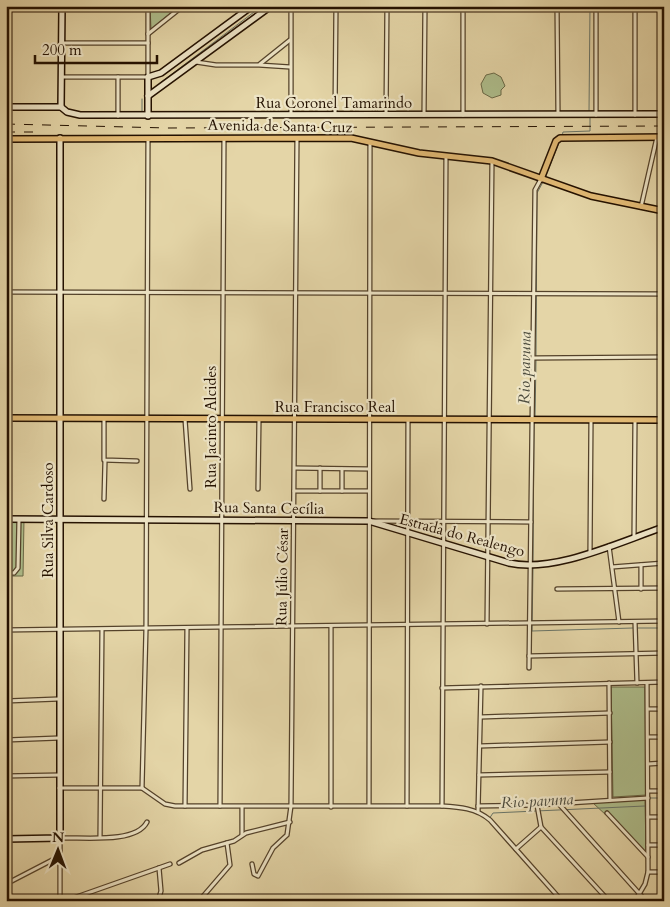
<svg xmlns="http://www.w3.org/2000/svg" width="670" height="907" font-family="Cardo,serif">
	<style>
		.green { fill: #aebe8c; stroke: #696846 }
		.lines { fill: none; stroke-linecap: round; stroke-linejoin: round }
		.stream { stroke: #697569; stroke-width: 1 }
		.street-casing { stroke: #54422a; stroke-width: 5.5 }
		.secondary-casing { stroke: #241100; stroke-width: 8 }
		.primary-casing { stroke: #241100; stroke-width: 8 }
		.street { stroke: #ede4c6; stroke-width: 3 }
		.secondary { stroke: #ede4c6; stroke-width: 5 }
		.primary { stroke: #e2ba74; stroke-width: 5 }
		.rail { stroke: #241100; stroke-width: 1; stroke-dasharray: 9 9; stroke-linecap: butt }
		.labels { text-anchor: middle; stroke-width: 4.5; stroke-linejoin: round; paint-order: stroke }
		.street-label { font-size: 15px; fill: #241100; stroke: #ede4c6 }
		.water-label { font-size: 16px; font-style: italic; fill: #4c4b3d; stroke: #ede4c6 }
	</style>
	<rect width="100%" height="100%" fill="#e4d5a7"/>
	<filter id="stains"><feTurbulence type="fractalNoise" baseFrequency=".004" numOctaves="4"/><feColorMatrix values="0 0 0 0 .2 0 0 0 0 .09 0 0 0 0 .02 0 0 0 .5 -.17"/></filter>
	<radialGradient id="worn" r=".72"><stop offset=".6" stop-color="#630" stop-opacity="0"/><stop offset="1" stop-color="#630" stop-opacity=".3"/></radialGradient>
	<g class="green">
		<polygon points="150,6 179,6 151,29"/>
		<polygon points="494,73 501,77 505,86 501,90 501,95 492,98 483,93 481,84 486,75"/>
		<polygon points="6,519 24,519 23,576 6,576"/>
		<polygon points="611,687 645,687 646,795 613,797"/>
		<polygon points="645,799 646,852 593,803"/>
	</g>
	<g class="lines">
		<g class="stream">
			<polyline points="160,83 262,6"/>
			<polyline points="142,112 142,99"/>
			<polyline points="589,113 590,6"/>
			<polyline points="562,136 563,132 590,131 590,117"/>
			<polyline points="545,178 560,140"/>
			<polyline points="536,356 537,193 543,182"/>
			<polyline points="535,419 536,360"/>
			<polyline points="533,564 534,423"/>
			<polyline points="533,568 532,631 633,628"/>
			<polyline points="637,628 664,628"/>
			<polyline points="649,805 649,798 664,798"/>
			<polyline points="489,819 493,813 645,806"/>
		</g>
		<defs>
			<g id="street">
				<polyline points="463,6 463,115"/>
				<polyline points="557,6 558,114"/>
				<polyline points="596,6 596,115"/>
				<polyline points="635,6 635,115"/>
				<polyline points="148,34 183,6"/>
				<polyline points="62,43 148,43"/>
				<polyline points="196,62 216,65 259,65 290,67"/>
				<polyline points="260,64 290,40"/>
				<polyline points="62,77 148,77 148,6"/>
				<polyline points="291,114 291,6"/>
				<polyline points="335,114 336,6"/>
				<polyline points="386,115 387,6"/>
				<polyline points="424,115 425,6"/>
				<polyline points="118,116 118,77"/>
				<polyline points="641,207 657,137"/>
				<polyline points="6,292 664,294"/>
				<polyline points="534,358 664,357"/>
				<polyline points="104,418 104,460 137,461"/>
				<polyline points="185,419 190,489"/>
				<polyline points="295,468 369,469"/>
				<polyline points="258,489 259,419"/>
				<polyline points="294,491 369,491"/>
				<polyline points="320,491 320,468"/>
				<polyline points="342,491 342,469"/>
				<polyline points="104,499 105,461"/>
				<polyline points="374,521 531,522"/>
				<polyline points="6,524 8,534 7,573"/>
				<polyline points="634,537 635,421"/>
				<polyline points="609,546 619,622"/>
				<polyline points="590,552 591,421"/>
				<polyline points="641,565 641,589"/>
				<polyline points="612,567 664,563"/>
				<polyline points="6,573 14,573 18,568 19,519"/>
				<polyline points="557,589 664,588"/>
				<polyline points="635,622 637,683"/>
				<polyline points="487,624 492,161"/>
				<polyline points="331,626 331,807"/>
				<polyline points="6,630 664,621"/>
				<polyline points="529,656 664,653"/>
				<polyline points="529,668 535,190 541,179"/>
				<polyline points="609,683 610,800"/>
				<polyline points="442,688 664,682"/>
				<polyline points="6,701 58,699"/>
				<polyline points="648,709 664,709"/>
				<polyline points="481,717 610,713"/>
				<polyline points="648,737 664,737"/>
				<polyline points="6,740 59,738"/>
				<polyline points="480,746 610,742"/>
				<polyline points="648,764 664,763"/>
				<polyline points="479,775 610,772"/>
				<polyline points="6,776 59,775"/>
				<path d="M59 788H142L165 804 175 806H442C459 807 476 808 490 820L562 901"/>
				<polyline points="142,788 146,629 148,139"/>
				<polyline points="648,791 664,791"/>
				<polyline points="558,803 646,901"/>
				<polyline points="369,805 370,142"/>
				<polyline points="537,805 541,827 609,901"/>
				<polyline points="185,806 187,628"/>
				<polyline points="220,806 224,138"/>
				<polyline points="407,806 408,419"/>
				<polyline points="442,806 446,156"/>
				<polyline points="478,806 537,805 648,798"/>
				<polyline points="242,807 242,835"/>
				<polyline points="478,812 481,686"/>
				<polyline points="607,813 648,857"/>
				<polyline points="648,817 664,817"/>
				<polyline points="100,837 102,630"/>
				<polyline points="648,845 664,845"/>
				<polyline points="516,849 541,827"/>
				<polyline points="179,863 202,850 234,841 246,833 290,822"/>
				<polyline points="252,864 254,874 258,876 273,848 287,835 291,806 297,138"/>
				<polyline points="648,872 664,872"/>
				<polyline points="6,884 60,856"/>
				<path d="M60 901V838C82 837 136 844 147 822"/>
				<polyline points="65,901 170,864"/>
				<polyline points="158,901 161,891 159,868"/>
				<polyline points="199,901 230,865 227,843"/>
				<polyline points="635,901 645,884 648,872 647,683"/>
			</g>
			<g id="secondary">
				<polyline points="148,96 271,6"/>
				<polyline points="6,107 61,107 67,112 80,115 664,114"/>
				<polyline points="61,107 62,6"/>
				<polyline points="148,116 148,77 161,73 252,6"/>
				<path d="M6 519 369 521 509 563C555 573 619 542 664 527"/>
				<polyline points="6,839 60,838 60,138"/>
			</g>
			<g id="primary">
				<polyline points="6,139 351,138 419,153 492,161 591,196 664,211"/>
				<polyline points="541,179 556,141 560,138 664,137"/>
				<polyline points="6,418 664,420"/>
			</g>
		</defs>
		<use href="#street" class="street-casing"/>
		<use href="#secondary" class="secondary-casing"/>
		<use href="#primary" class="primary-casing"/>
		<use href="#street" class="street"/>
		<use href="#secondary" class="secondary"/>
		<use href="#primary" class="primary"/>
		<g class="rail">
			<polyline points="6,124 168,128 664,126"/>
			<polyline points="6,132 36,132"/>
		</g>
	</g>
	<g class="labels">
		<g class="street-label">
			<text x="334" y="108">Rua Coronel Tamarindo</text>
			<text transform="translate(280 126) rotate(1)" y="5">Avenida de Santa Cruz</text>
			<text x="335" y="412">Rua Francisco Real</text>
			<text transform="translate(211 427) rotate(-90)" y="5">Rua Jacinto Alcides</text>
			<text transform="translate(269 508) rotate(1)" y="5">Rua Santa Cecília</text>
			<text transform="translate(48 520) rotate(-90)" y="5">Rua Silva Cardoso</text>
			<text transform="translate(462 535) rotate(15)" y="5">Estrada do Realengo</text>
			<text transform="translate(282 577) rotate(-89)" y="5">Rua Júlio César</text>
		</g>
		<g class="water-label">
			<text transform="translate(524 368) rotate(-89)" y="6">Rio pavuna</text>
			<text transform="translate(537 800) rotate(-3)" y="6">Rio pavuna</text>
		</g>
	</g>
	<rect width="670" height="907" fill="none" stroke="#e4d5a7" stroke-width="25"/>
	<rect x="8" y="8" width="655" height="892" fill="none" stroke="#241100" stroke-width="2.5"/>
	<rect x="12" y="12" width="645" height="882" fill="none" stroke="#241100"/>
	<g transform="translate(58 850) rotate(1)" stroke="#ede4c6" stroke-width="4" paint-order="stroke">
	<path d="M0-4L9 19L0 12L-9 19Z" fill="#241100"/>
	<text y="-8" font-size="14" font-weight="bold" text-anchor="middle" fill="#241100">N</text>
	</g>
	<path d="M35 55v8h122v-8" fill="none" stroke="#241100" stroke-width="2.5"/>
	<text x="42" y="55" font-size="15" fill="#241100" stroke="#ede4c6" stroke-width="4" paint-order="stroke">200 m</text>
	<rect width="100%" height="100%" filter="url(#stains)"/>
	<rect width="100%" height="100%" fill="url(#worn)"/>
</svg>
